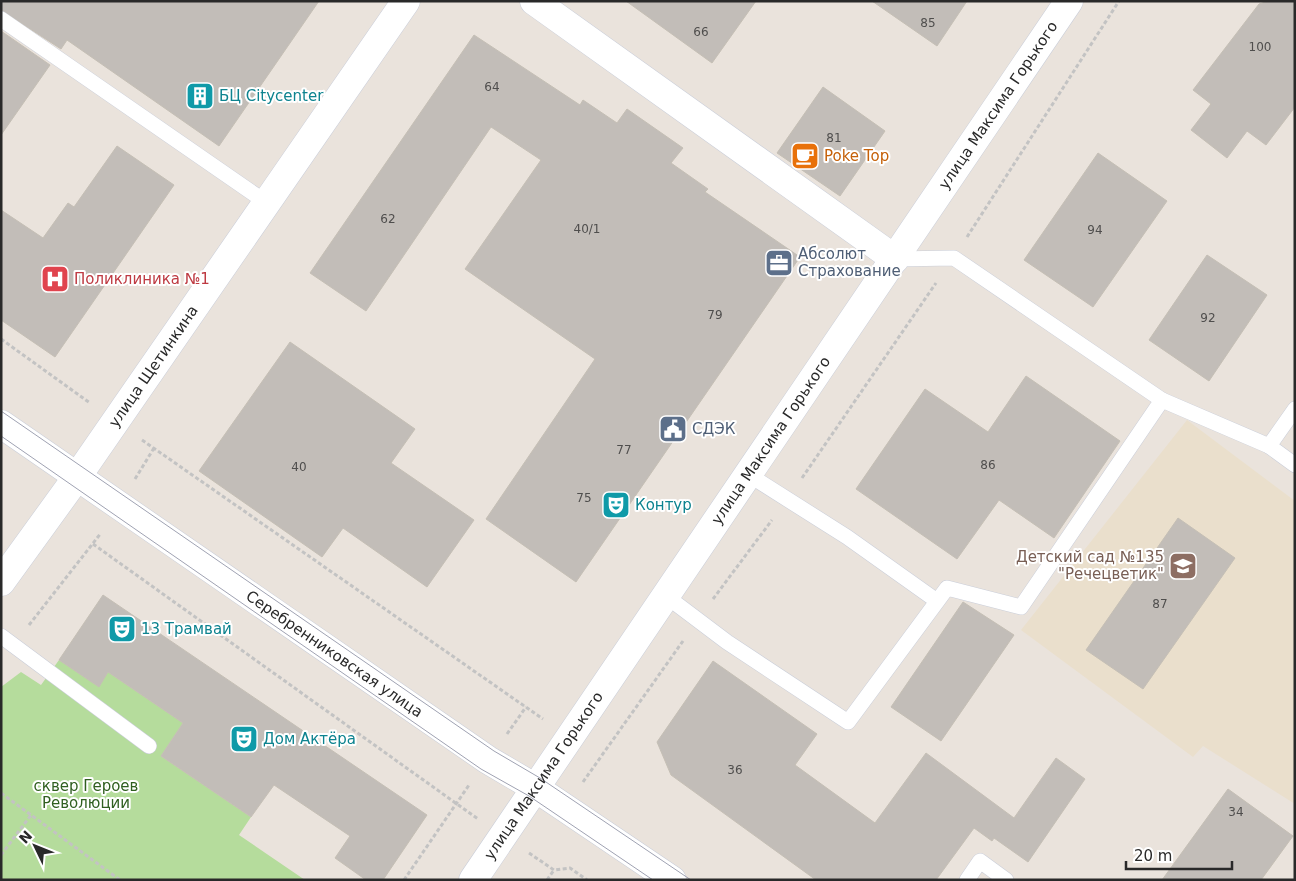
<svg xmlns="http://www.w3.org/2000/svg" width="1296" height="881" font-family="'DejaVu Sans',sans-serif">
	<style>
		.education { fill: #eadfcc }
		.green { fill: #b5dc9c }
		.building { fill: #c2bdb8; stroke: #c5bfb5 }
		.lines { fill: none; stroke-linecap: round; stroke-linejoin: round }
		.lane-casing { stroke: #caced9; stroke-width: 16 }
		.street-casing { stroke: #caced9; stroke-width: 29 }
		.secondary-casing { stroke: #caced9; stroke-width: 29 }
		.path { stroke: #c3c3c3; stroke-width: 3; stroke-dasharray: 4 2.5; stroke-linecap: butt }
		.lane { stroke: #fff; stroke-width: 15 }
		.street { stroke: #fff; stroke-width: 28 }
		.secondary { stroke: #fff; stroke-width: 28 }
		.tram { stroke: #9fa2b2; stroke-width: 1 }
		.labels { text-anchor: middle; stroke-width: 4; stroke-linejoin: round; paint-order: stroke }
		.number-label { font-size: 12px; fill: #4f4e4d }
		.culture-label { font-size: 15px; fill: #0d838f; stroke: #fff; text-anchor: start }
		.street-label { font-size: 15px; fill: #292929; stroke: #fff }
		.food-label { font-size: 15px; fill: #c56008; stroke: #fff; text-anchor: start }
		.service-label { font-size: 15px; fill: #4e5e75; stroke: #fff; text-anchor: start }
		.health-label { font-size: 15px; fill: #be3a42; stroke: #fff; text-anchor: start }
		.education-label { font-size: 15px; fill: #785e54; stroke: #fff; text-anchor: end }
		.park-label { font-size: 15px; fill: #2f5f1f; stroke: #fff }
	</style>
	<rect width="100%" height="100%" fill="#eae3dc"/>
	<polygon class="education" points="1187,420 1295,501 1295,804 1203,746 1193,757 1021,630"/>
	<polygon class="green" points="59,660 98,686 108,672 183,723 161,756 251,817 239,835 305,880 1,880 1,687 21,672 41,685"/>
	<g class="building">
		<polygon points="1,1 319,1 219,146 67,40 61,49 1,10"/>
		<polygon points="626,1 756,1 712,63"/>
		<polygon points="872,1 967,1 937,46"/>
		<polygon points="1269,1 1295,1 1295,107 1266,145 1247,131 1227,158 1191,130 1211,104 1193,90 1259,4"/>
		<polygon points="1,31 50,65 1,135"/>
		<polygon points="474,35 580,105 583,100 617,123 627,109 683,148 671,163 708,189 705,192 800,257 576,582 486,519 595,359 465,269 541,160 491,127 366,311 310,273"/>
		<polygon points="823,87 885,131 840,196 777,153"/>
		<polygon points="117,146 174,185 55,357 1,320 1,210 43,238 68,203 74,207"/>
		<polygon points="1098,153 1167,201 1093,307 1024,260"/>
		<polygon points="1207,255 1267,295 1209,381 1149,340"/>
		<polygon points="290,342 415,429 391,463 474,520 427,587 343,528 322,557 199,471"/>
		<polygon points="1026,376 1120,441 1054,538 999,500 957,559 856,489 925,389 988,432"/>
		<polygon points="1178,518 1235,558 1143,689 1086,650"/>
		<polygon points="103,595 427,815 383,880 366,880 335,858 350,836 274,785 251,817 161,756 183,723 108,672 99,687 59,660"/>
		<polygon points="963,602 1014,635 941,741 891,707"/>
		<polygon points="713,661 817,734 795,765 875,823 926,753 1014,818 1056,758 1085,779 1028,862 994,838 992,841 974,828 936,880 816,880 671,775 657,742"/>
		<polygon points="1228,789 1293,836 1261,880 1162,880"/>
	</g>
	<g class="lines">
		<defs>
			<g id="lane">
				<polyline points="1,19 267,203"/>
				<polyline points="1162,400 1269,446"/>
				<polyline points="1295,409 1269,446 1295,465"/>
				<polyline points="749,475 847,537 937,601"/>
				<polyline points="666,596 727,642 848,722 947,588 1021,607 1162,400 954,258 895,259"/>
				<polyline points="1,636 149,746"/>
				<polyline points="967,880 980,861 1006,880"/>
			</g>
			<g id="street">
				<polyline points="534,1 895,259"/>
				<path id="s1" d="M1 582 77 477 406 1"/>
			</g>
			<g id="secondary">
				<path id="s2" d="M1 424 488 760 534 787 672 880"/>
				<path id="s3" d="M473 880 1069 1"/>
			</g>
		</defs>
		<use href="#lane" class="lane-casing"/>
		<use href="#street" class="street-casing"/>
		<use href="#secondary" class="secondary-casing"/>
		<g class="path">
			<polyline points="967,237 1119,1"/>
			<polyline points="1,339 90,403"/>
			<polyline points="142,440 543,719"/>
			<polyline points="802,478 936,283"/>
			<polyline points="135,479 154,448"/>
			<polyline points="93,544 478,819"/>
			<polyline points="713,599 772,520"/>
			<polyline points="29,625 101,533"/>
			<polyline points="507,734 526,707"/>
			<polyline points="583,782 683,641"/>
			<polyline points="1,793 120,880"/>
			<polyline points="529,853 554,870 570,868 587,880"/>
			<polyline points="1,855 31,815"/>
			<polyline points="404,880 469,785"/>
			<polyline points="547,880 554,870"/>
		</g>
		<use href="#lane" class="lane"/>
		<use href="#street" class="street"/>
		<use href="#secondary" class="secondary"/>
		<g class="tram">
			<polyline points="1,411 494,751 540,778 691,880"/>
			<polyline points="1,436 481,769 529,796 653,880"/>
		</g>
	</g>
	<defs>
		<symbol id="building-square" viewBox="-11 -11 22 22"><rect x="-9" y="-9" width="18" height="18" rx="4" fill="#0f9aa8" stroke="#fff"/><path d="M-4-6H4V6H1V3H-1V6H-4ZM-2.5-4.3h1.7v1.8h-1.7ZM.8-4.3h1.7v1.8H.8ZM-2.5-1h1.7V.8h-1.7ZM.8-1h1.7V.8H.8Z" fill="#fff"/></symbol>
		<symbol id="cafe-square" viewBox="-11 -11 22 22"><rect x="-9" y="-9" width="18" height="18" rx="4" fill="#e8710a" stroke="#fff"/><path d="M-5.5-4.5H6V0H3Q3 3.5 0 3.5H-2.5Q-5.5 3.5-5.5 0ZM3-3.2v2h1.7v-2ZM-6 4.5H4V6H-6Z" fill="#fff"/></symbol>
		<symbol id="office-square" viewBox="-11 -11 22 22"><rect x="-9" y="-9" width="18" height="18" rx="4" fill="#5c6f8a" stroke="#fff"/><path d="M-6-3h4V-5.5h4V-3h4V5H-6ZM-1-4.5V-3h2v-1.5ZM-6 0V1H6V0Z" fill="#fff"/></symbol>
		<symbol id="hospital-square" viewBox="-11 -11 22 22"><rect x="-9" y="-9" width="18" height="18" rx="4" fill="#e0444e" stroke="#fff"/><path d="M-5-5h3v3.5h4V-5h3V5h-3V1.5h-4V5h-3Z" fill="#fff"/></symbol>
		<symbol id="civic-square" viewBox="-11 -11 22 22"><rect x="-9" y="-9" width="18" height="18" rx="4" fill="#5c6f8a" stroke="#fff"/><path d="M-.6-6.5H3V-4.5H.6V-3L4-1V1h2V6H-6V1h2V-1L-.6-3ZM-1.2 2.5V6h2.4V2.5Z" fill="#fff"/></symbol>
		<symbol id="theatre-square" viewBox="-11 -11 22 22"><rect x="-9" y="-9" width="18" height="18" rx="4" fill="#0f9aa8" stroke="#fff"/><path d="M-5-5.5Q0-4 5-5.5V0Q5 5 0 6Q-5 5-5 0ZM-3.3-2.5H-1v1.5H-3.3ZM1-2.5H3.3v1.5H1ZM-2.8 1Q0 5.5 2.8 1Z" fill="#fff"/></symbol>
		<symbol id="school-square" viewBox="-11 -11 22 22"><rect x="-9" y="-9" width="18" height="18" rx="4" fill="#8d6e63" stroke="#fff"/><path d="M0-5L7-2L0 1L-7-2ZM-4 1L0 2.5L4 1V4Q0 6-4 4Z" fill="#fff"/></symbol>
	</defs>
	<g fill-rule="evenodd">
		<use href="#building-square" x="184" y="80" width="32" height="32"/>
		<use href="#cafe-square" x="789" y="140" width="32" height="32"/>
		<use href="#office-square" x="763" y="247" width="32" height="32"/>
		<use href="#hospital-square" x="39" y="263" width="32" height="32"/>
		<use href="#civic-square" x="657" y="413" width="32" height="32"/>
		<use href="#theatre-square" x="600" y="489" width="32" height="32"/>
		<use href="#school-square" x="1167" y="550" width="32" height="32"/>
		<use href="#theatre-square" x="106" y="613" width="32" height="32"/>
		<use href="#theatre-square" x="228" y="723" width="32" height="32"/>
	</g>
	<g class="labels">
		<g class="number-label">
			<text x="928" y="27">85</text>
			<text x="701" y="36">66</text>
			<text x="1260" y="51">100</text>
			<text x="492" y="91">64</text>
			<text x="834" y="142">81</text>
			<text x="388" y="223">62</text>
			<text x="587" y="233">40/1</text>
			<text x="1095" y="234">94</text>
			<text x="715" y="319">79</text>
			<text x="1208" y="322">92</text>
			<text x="624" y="454">77</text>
			<text x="988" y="469">86</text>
			<text x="299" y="471">40</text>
			<text x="584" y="502">75</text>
			<text x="1160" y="608">87</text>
			<text x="735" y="774">36</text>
			<text x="1236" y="816">34</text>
		</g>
		<g class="culture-label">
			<text x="219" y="101">БЦ Citycenter</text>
			<text x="635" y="510">Контур</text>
			<text x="141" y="634">13 Трамвай</text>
			<text x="263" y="744">Дом Актёра</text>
		</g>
		<g class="street-label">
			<text dy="5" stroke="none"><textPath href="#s3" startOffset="936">улица Максима Горького</textPath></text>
			<text dy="5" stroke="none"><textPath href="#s1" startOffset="264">улица Щетинкина</textPath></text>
			<text dy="5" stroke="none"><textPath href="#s3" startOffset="531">улица Максима Горького</textPath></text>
			<text dy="5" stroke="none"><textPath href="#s2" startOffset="405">Серебренниковская улица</textPath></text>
			<text dy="5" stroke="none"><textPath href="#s3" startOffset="126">улица Максима Горького</textPath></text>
		</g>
		<g class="food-label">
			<text x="824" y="161">Poke Top</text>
		</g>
		<g class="service-label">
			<text x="798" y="259">Абсолют<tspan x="798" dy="17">Страхование</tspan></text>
			<text x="692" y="434">СДЭК</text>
		</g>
		<g class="health-label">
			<text x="74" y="284">Поликлиника №1</text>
		</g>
		<g class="education-label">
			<text x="1164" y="562">Детский сад №135<tspan x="1164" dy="17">"Речецветик"</tspan></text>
		</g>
		<g class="park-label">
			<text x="86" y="791">сквер Героев<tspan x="86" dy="17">Революции</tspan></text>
		</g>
	</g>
	<rect width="1296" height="881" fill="none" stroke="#292929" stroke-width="5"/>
	<g transform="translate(35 846) rotate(313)" stroke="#ffffff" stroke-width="4" paint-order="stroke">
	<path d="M0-4L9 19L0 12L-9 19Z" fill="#292929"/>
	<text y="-8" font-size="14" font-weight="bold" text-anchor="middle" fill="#292929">N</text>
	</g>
	<path d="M1126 861v8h106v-8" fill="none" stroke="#292929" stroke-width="2.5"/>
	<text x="1134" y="861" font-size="15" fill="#292929" stroke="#ffffff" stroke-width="4" paint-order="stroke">20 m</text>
</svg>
